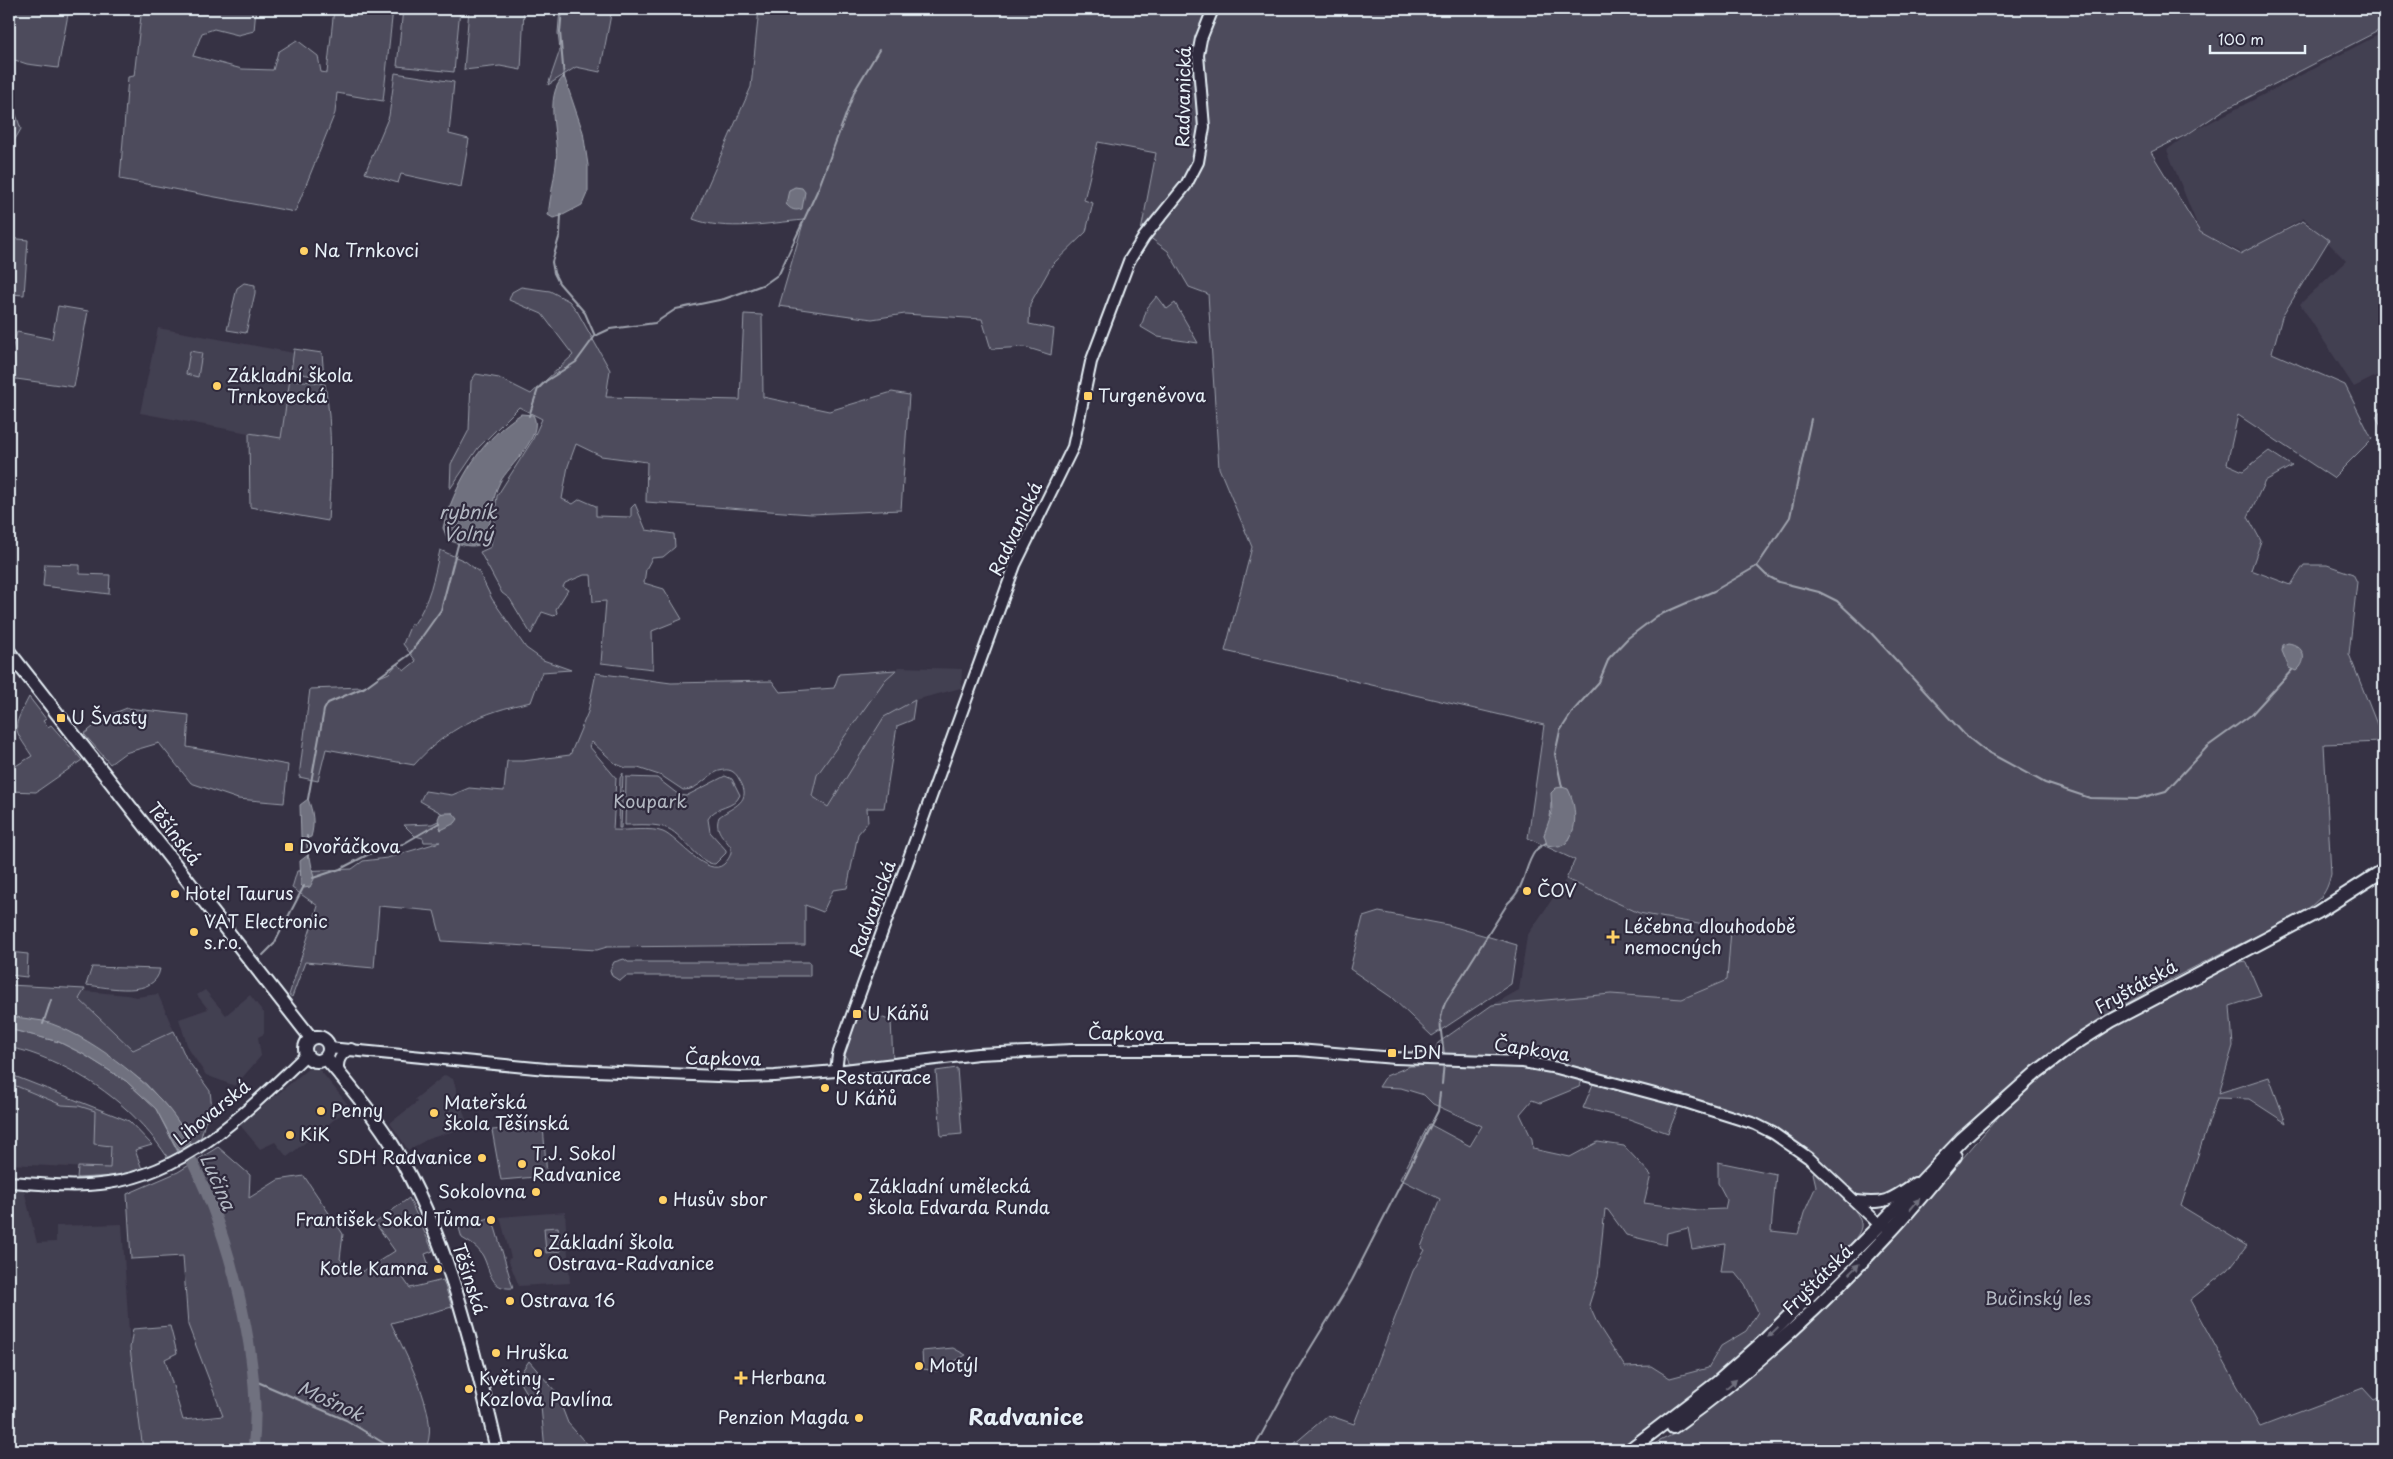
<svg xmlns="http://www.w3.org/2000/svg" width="2393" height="1459" font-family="'Playpen Sans',sans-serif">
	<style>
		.built { fill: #433f51 }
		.green { fill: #4d4b5c; stroke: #9a9eaa; fill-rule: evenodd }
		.water { fill: #70717f; stroke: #a0a4af }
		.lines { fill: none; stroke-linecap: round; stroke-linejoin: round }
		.stream { stroke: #a0a4af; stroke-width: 2 }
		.river { stroke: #70717f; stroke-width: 11 }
		.minor-casing { stroke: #e8f1f8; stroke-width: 14 }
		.major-casing { stroke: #e8f1f8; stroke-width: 16 }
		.minor { stroke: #2f2a3d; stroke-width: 10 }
		.major { stroke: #2f2a3d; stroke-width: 12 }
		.oneway { fill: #70707e }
		.poi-dot { fill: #ffd166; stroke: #2f2a3d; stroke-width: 2 }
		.labels { text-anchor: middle; stroke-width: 4.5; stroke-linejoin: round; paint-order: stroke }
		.street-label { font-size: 18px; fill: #e8f1f8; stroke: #2f2a3d }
		.poi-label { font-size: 18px; fill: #e8f1f8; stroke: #2f2a3d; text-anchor: start }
		.park-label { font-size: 18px; fill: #b2b7c1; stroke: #2f2a3d }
		.water-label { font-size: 19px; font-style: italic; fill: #b2b7c2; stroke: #2f2a3d }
		.district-label { font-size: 22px; font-weight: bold; fill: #e8f1f8; stroke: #2f2a3d }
	</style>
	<rect width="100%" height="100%" fill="#363244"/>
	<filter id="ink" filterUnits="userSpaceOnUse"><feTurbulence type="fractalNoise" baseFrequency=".02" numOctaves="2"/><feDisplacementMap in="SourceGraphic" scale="10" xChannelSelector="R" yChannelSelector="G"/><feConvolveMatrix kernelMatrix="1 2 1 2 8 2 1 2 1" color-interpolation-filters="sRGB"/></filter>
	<g filter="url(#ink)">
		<g class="built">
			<polygon points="2384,32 2384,372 2354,387 2300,304 2346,261 2304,218 2243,253 2200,232 2167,150 2188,134"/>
			<polygon points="158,328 294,353 281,439 140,413"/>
			<polygon points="899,667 962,669 961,688 915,700 884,718 828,807 812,797 817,775 885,680"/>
			<polygon points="1566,879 1639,913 1731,930 1727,981 1682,999 1611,994 1492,1005 1519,990 1527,936"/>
			<polygon points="205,990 226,1015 250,995 264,1013 264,1034 258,1037 261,1056 235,1086 206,1075 188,1048 179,1019 208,1009 197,995"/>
			<polygon points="84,991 127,995 136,997 158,994 174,1031 133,1050 79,999"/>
			<polygon points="309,1068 319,1069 350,1107 287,1157 275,1142 260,1149 240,1125"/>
			<polygon points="445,1075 453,1079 467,1123 463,1124 464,1128 428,1139 408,1150 390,1123 417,1102 415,1099"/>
			<polygon points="9,1083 62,1105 79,1106 96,1111 94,1144 111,1145 110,1169 9,1164"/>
			<polygon points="9,1189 24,1190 37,1243 56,1242 56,1226 122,1224 130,1348 143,1450 9,1450"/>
			<polygon points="565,1212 570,1283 519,1286 508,1259 511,1258 500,1217"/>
		</g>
		<g class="green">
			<polygon points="9,9 69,9 58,68 27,64 9,58"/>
			<polygon points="138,9 256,9 254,31 238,35 214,29 202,33 193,56 242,69 273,70 278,52 297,40 318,56 321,72 327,73 334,9 393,9 383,101 337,93 335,113 295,212 120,179 128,77 134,76 141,16"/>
			<polygon points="403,9 460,9 454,72 397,66"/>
			<polygon points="469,9 524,9 521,70 500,66 464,70"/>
			<polygon points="560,9 612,9 600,72 576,67 548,85 560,50 558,33"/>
			<polygon points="713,9 754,9 754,14"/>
			<path d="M759 9H2384V28L2224 110 2188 134 2151 152 2200 232 2240 254 2303 221 2329 240 2282 317 2272 353 2345 385 2372 439 2333 478 2238 415 2227 464 2243 471 2269 451 2292 466 2265 481 2248 517 2261 541 2251 570 2291 585 2304 565H2327L2353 574 2357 582 2349 654 2384 742 2324 744 2331 874C2329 883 2326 892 2320 898 2299 920 2265 931 2238 945 2181 974 2115 1006 2064 1044 2027 1072 1990 1102 1957 1135 1937 1154 1918 1180 1894 1195 1882 1202 1866 1200 1855 1193L1790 1138 1758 1120 1545 1062 1498 1056H1440L1435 1051 1438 1043 1492 1005 1611 994 1682 999 1727 980 1731 930 1639 913 1566 879 1575 860 1528 838 1544 725 1225 651 1252 547 1219 468 1208 294 1189 287 1168 251 1141 231 1156 153 1098 142 1084 200 1093 203 1086 232 1052 265 1030 304 1029 324 1054 329 1051 355 1025 347 991 349 982 319 905 314 872 319 779 306 804 220C768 223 727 232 693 219L751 87ZM1567 789C1575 803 1577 825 1569 840L1544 835 1550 820 1551 802Z"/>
			<polygon points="395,73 454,82 449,134 469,139 461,187 401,174 398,183 365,173 389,116"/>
			<polygon points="9,107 14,109 21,129 14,141 9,140"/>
			<polygon points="9,238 28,240 24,295 9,294"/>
			<polygon points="244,283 255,285 255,293 246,333 227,330 237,288"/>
			<polygon points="521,287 550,291 569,301 577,311 610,370 606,397 740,400 744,314 762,315 763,397 829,411 892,392 909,395 901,510 811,514 646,502 647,462 601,456 576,444 568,466 562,499 573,504 580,499 596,506 596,516 631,517 631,508 635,504 646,530 674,534 675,547 663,557 652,558 646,569 644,583 664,589 682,619 652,631 653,669 601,663 606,601 593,602 591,575 584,575 565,583 563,587 568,590 556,609 557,613 554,616 542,612 531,634 510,599 502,593 480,552 491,547 497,496 532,441 542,419 519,407 478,448 450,489 451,464 469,430 471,381 476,374 499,378 531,394 573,355 542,314 509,300 512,292"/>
			<polygon points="1157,296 1167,309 1175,303 1198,343 1158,337 1141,327 1147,308"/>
			<polygon points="58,306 88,311 74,387 9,378 9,360 17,332 52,339"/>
			<polygon points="294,349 322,353 324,378 291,372"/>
			<polygon points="190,351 202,353 198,377 186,374"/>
			<path d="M290 379 325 384C333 430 331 475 328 521L250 507 249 433 281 438Z"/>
			<path d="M440 550 465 561 479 572 492 599 526 648 543 660 571 670 542 672 531 702C482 712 447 728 414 765L326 749 318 781 299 777 310 689 361 687 363 689 377 678 389 673 397 664 405 670 416 661 403 644 411 624H414C430 601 434 577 440 550Z"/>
			<polygon points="45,564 80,565 80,574 110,575 109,594 43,586"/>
			<path d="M896 670 885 680 817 775 812 796 828 807 884 717 915 700 912 720 897 726 884 808H867L868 822 858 834 847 888 833 890 823 912 805 905V945L607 947 597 950 442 941 434 911 379 906 374 968 305 962 292 997 289 995 318 906 292 888 297 871 352 869 363 861 387 858 440 842H424L423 838 415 836 404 825 432 824 438 821 441 830 453 813 443 814 420 801 425 791 452 795 469 788 504 791 507 761H523L570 755 588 712 596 673 671 683 772 681 780 692 834 688 839 674ZM592 742 616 764 626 768H638L662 776 683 790C700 791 708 771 724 770 731 769 736 773 739 779 754 802 733 806 719 817 714 831 724 837 731 847 732 854 729 859 724 864 708 879 678 838 663 832 651 827 628 831 613 830L616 778 589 746Z"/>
			<path d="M29 697 46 719 43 721 48 727 51 725 82 760 36 792 9 791V770L32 756C12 726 12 730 29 697Z"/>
			<polygon points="127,708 189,715 187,747 288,765 284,803 238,799 191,783 159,743 125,753 110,764 84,734 107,716"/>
			<polygon points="623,773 621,828 619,828 620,778"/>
			<path d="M725 776 732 779 740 795C734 810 715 805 708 819L710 832 726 850V853L715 864C701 865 683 836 669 829 655 823 639 825 625 825L626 777 657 778 679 795 686 796Z"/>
			<polygon points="1379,912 1448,925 1517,945 1511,984 1432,1036 1391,997 1350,969 1363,917"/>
			<polygon points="9,952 28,954 27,977 9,975"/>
			<polygon points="624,959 628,962 810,962 810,976 626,976 620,981 612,976 610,970 614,962"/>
			<polygon points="2246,961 2261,996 2230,1006 2233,1046 2219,1093 2269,1077 2286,1123 2249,1099 2217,1098 2181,1206 2247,1246 2228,1270 2190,1300 2260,1427 2363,1388 2374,1400 2384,1395 2384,1450 1642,1450 1674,1434 1729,1393 1823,1309 1894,1238 2005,1109 2041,1077 2077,1050 2114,1026 2226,965"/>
			<path d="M92 967 160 969C155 999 108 987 86 985Z"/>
			<polygon points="9,985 85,989 79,999 133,1050 174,1031 186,1058 210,1091 212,1108 205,1122 201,1137 191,1144 167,1107 146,1084 114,1060 78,1036 52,1025 9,1016"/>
			<polygon points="860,1009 891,1021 893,1060 853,1064 848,1062 844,1052"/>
			<path d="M9 1029 59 1042 83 1054 126 1081 156 1109 178 1152 168 1158C138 1112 93 1077 42 1057 31 1053 21 1049 9 1048Z"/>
			<circle cx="317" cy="1049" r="8"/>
			<path d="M1475 1064 1532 1069 1583 1079 1579 1087 1540 1103 1532 1100 1520 1114 1532 1139 1533 1149 1570 1157 1598 1142 1624 1146 1651 1175 1644 1203 1698 1210 1725 1209 1727 1200 1718 1183V1162L1776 1174 1771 1231 1798 1234 1804 1213 1816 1186 1813 1173 1816 1170C1827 1181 1864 1212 1861 1227 1860 1233 1855 1239 1851 1244L1757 1338 1714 1377 1664 1416 1617 1450H1287L1328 1415 1354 1424 1413 1271 1425 1250 1421 1247 1440 1199 1400 1179 1429 1124 1470 1146 1482 1126 1433 1104 1424 1095 1401 1088 1379 1087 1386 1076 1410 1066ZM1605 1209 1608 1210 1626 1235 1666 1245 1667 1233 1688 1228 1692 1249 1725 1244 1721 1272H1735L1745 1284 1758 1312 1746 1331 1721 1346 1708 1368 1670 1378 1651 1366 1625 1367 1598 1325 1589 1305 1598 1277Z"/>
			<polygon points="957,1068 962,1134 941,1136 936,1071"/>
			<polygon points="9,1074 129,1121 152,1145 135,1150 142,1169 115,1176 77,1178 78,1167 110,1168 111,1146 94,1144 95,1111 79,1106 62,1105 9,1083"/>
			<polygon points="1593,1084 1679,1106 1668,1133 1629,1119 1583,1108"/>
			<polygon points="543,1126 547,1176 501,1180 492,1130"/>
			<path d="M218 1147 250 1175 249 1198 278 1180 304 1176 343 1234 340 1259 357 1275 395 1251 375 1223 409 1198 433 1251 425 1254 428 1263 401 1275 410 1288 443 1280 452 1307 391 1323C405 1353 439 1415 427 1445L415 1447 414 1450H143L130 1348 133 1329 170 1326 177 1353 165 1359 183 1420 223 1416 188 1325 183 1256 131 1259 127 1194 178 1172Z"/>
			<path d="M492 1217 513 1288C490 1290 491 1272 483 1256 478 1247 470 1243 462 1238L459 1228Z"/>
			<polygon points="558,1227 561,1251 546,1253 544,1228"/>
			<polygon points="953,1348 966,1355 937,1371 923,1369 922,1351"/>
			<polygon points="529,1361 556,1392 568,1423 584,1441 596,1450 545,1450 540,1395 526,1393 517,1378"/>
		</g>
		<g class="water">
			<path d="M564 76 583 132 588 165V191L582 205 561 216 553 218 548 215C550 197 554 181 556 164 560 137 542 98 564 76Z"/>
			<path d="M795 187 802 188 805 192 802 209C795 211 791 210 786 204L789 190Z"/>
			<polygon points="2384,409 2384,430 2383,431 2376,416"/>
			<path d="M521 414 533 415C545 435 509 466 500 482 490 500 493 523 485 542 474 550 459 544 448 540L443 528 445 520C459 477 482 439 521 414Z"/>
			<path d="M2288 643C2304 645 2309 661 2296 671L2289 668 2282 651 2283 645Z"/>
			<path d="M1562 787 1568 789C1576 804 1579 831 1565 844L1559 847 1547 845 1544 835 1552 812 1551 793 1556 788Z"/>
			<path d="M308 799C313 812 315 823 311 837L304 839 301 837 300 805Z"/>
			<polygon points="444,813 453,813 458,819 455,823 441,830 438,819 440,814"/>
			<polygon points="308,855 310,857 314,879 310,887 304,888 301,885 300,861"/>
			<path d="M9 1016C20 1018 32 1019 43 1021 86 1033 149 1081 175 1117 182 1126 187 1137 193 1147L180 1154 156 1109 126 1081 83 1054 59 1042 9 1029Z"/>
		</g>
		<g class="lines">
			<g class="stream">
				<polyline points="562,9 560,32 564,78"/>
				<polyline points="561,215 560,234 552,262 554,273 559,283 585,313 595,336"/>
				<polyline points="529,416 538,389 546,381 576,362 595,336 610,329 655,323 676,309 724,299 765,284 779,274 819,187 855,90 879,50"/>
				<polyline points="1757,566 1790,517 1811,419"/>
				<polyline points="1562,787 1555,754 1560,731 1573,711 1599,682 1609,658 1628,638 1657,616 1714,591 1757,566 1766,575 1779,582 1819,592 1837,601 1871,633 1964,734 1984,750 2045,783 2090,798 2137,799 2166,791 2208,746 2251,715 2292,670"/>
				<polyline points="308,799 324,710 328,703 365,687 409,655 441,610 459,541"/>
				<polyline points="307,836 308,857"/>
				<polyline points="313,878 340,869 375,851 403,844 439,823"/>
				<polyline points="263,955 274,944 304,886"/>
				<polyline points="43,1024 51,1000"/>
				<path d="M1444 1055C1442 1035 1437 1022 1445 1003L1508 903C1527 886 1523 867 1536 850 1539 847 1543 845 1546 843"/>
				<polyline points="1442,1084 1444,1062"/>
				<polyline points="253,1380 346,1420 395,1450"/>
				<polyline points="1253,1450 1294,1375 1352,1280 1438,1111 1440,1093"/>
			</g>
			<path class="river" d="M184 1146C227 1224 264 1361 253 1450"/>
			<defs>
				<g id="minor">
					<polyline points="329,1048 546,1069 742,1077 775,1076 836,1071 978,1054 1072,1050 1298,1050 1395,1058 1523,1062 1557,1068 1685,1102 1755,1124 1773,1133 1809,1158 1880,1225 1887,1225"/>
					<polyline points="836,1071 838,1055 848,1026 1015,565 1073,447 1091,362 1129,261 1144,237 1186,185 1198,162 1204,127 1198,55 1201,39 1213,9"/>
					<path d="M339 1073C336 1061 340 1054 351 1049"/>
					<path d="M9 1182C42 1184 75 1188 108 1183 189 1172 249 1109 306 1055"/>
					<path d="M1857 1201C1885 1205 1892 1199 1915 1183"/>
				</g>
				<g id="major">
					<polyline points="9,652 311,1038"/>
					<circle cx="317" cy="1049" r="12"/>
					<path d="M326 1058C350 1086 375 1116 395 1149 449 1241 473 1347 497 1450"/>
					<path d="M1673 1427C1752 1371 1823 1305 1888 1234 1912 1209 1933 1182 1955 1156"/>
					<polyline points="1632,1448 1718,1382 1762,1343 1880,1225 1962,1139 2037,1072 2073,1045 2111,1021 2318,912 2384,870"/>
				</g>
			</defs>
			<use href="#minor" class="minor-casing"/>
			<use href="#major" class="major-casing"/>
			<use href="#minor" class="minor"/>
			<use href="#major" class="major"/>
		</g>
		<defs><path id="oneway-solid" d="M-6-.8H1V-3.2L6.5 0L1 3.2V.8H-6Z" transform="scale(1.25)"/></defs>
		<g class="oneway">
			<use href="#oneway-solid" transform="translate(1915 1204) rotate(-50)"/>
			<use href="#oneway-solid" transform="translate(1854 1269) rotate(-45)"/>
			<use href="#oneway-solid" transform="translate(1773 1332) rotate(136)"/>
			<use href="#oneway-solid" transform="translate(1731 1384) rotate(-40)"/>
		</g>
	</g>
	<g class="poi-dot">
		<circle cx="304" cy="251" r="5"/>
		<circle cx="217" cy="386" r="5"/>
		<rect x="1083" y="391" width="10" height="10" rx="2.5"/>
		<rect x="56" y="713" width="10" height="10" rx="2.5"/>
		<rect x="284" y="842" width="10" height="10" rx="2.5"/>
		<circle cx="1527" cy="891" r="5"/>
		<circle cx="175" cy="894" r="5"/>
		<circle cx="194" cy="932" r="5"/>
		<path d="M1610.5 929.5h5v5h5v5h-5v5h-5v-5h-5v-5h5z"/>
		<rect x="852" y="1009" width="10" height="10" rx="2.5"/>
		<rect x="1387" y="1048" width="10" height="10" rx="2.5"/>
		<circle cx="825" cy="1088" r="5"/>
		<circle cx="321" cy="1111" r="5"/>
		<circle cx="434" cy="1113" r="5"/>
		<circle cx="290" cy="1135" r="5"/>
		<circle cx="482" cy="1158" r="5"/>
		<circle cx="522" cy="1164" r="5"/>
		<circle cx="536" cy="1192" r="5"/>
		<circle cx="858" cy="1197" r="5"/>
		<circle cx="663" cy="1200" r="5"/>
		<circle cx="491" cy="1220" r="5"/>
		<circle cx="538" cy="1253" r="5"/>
		<circle cx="438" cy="1269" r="5"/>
		<circle cx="510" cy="1301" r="5"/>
		<circle cx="496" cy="1353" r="5"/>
		<circle cx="919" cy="1366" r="5"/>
		<path d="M738.5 1370.5h5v5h5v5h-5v5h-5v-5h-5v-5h5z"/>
		<circle cx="469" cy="1389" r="5"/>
		<circle cx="859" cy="1418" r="5"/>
	</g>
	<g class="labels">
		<g class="street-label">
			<text transform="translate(1184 97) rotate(-89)" y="6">Radvanická</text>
			<text transform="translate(1016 529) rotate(-65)" y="6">Radvanická</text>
			<text transform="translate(174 834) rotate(52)" y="6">Těšínská</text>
			<text transform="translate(873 909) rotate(-70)" y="6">Radvanická</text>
			<text transform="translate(2136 987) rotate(-29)" y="6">Fryštátská</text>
			<text transform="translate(1126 1034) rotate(1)" y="6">Čapkova</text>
			<text transform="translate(1532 1050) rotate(8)" y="6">Čapkova</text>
			<text transform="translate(723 1059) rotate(1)" y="6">Čapkova</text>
			<text transform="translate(212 1113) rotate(-39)" y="6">Lihovarská</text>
			<text transform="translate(469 1279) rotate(72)" y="6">Těšínská</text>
			<text transform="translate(1818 1280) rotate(-45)" y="6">Fryštátská</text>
		</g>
		<g class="poi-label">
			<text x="314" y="257">Na Trnkovci</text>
			<text x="227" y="382">Základní škola<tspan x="227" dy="21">Trnkovecká</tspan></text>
			<text x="1098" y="402">Turgeněvova</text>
			<text x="71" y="724">U Švasty</text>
			<text x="299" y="853">Dvořáčkova</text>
			<text x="1537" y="897">ČOV</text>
			<text x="185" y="900">Hotel Taurus</text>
			<text x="204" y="928">VAT Electronic<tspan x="204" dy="21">s.r.o.</tspan></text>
			<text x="1624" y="933">Léčebna dlouhodobě<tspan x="1624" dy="21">nemocných</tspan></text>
			<text x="867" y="1020">U Káňů</text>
			<text x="1402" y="1059">LDN</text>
			<text x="835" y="1084">Restaurace<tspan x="835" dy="21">U Káňů</tspan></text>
			<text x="444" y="1109">Mateřská<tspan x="444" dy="21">škola Těšínská</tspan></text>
			<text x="331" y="1117">Penny</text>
			<text x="300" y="1141">KiK</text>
			<text x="532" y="1160">T.J. Sokol<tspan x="532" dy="21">Radvanice</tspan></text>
			<text x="472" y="1164" text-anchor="end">SDH Radvanice</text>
			<text x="868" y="1193">Základní umělecká<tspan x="868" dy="21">škola Edvarda Runda</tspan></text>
			<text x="526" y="1198" text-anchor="end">Sokolovna</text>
			<text x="673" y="1206">Husův sbor</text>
			<text x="481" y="1226" text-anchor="end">František Sokol Tůma</text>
			<text x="548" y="1249">Základní škola<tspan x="548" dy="21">Ostrava-Radvanice</tspan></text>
			<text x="428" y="1275" text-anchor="end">Kotle Kamna</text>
			<text x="520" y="1307">Ostrava 16</text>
			<text x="506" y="1359">Hruška</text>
			<text x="929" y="1372">Motýl</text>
			<text x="751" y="1384">Herbana</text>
			<text x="479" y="1385">Květiny -<tspan x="479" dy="21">Kozlová Pavlína</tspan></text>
			<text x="849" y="1424" text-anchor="end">Penzion Magda</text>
		</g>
		<g class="park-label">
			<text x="650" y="808">Koupark</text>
			<text x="2038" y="1305">Bučinský les</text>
		</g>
		<g class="water-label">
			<text x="468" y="519">rybník<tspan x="468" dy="22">Volný</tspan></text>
			<text transform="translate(218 1182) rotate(66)" y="7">Lučina</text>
			<text transform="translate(331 1401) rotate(25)" y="7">Mošnok</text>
		</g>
		<g class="district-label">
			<text x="1026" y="1425">Radvanice</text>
		</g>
	</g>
	<rect width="2393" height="1459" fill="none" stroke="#2f2a3d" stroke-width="30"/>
	<rect x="15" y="15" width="2363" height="1429" fill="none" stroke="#e8f1f8" stroke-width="2" filter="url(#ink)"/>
	<path d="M2210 45v8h95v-8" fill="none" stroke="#e8f1f8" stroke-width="2.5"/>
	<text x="2218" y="45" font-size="15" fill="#e8f1f8" stroke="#2f2a3d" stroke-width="4" paint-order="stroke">100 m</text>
</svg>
